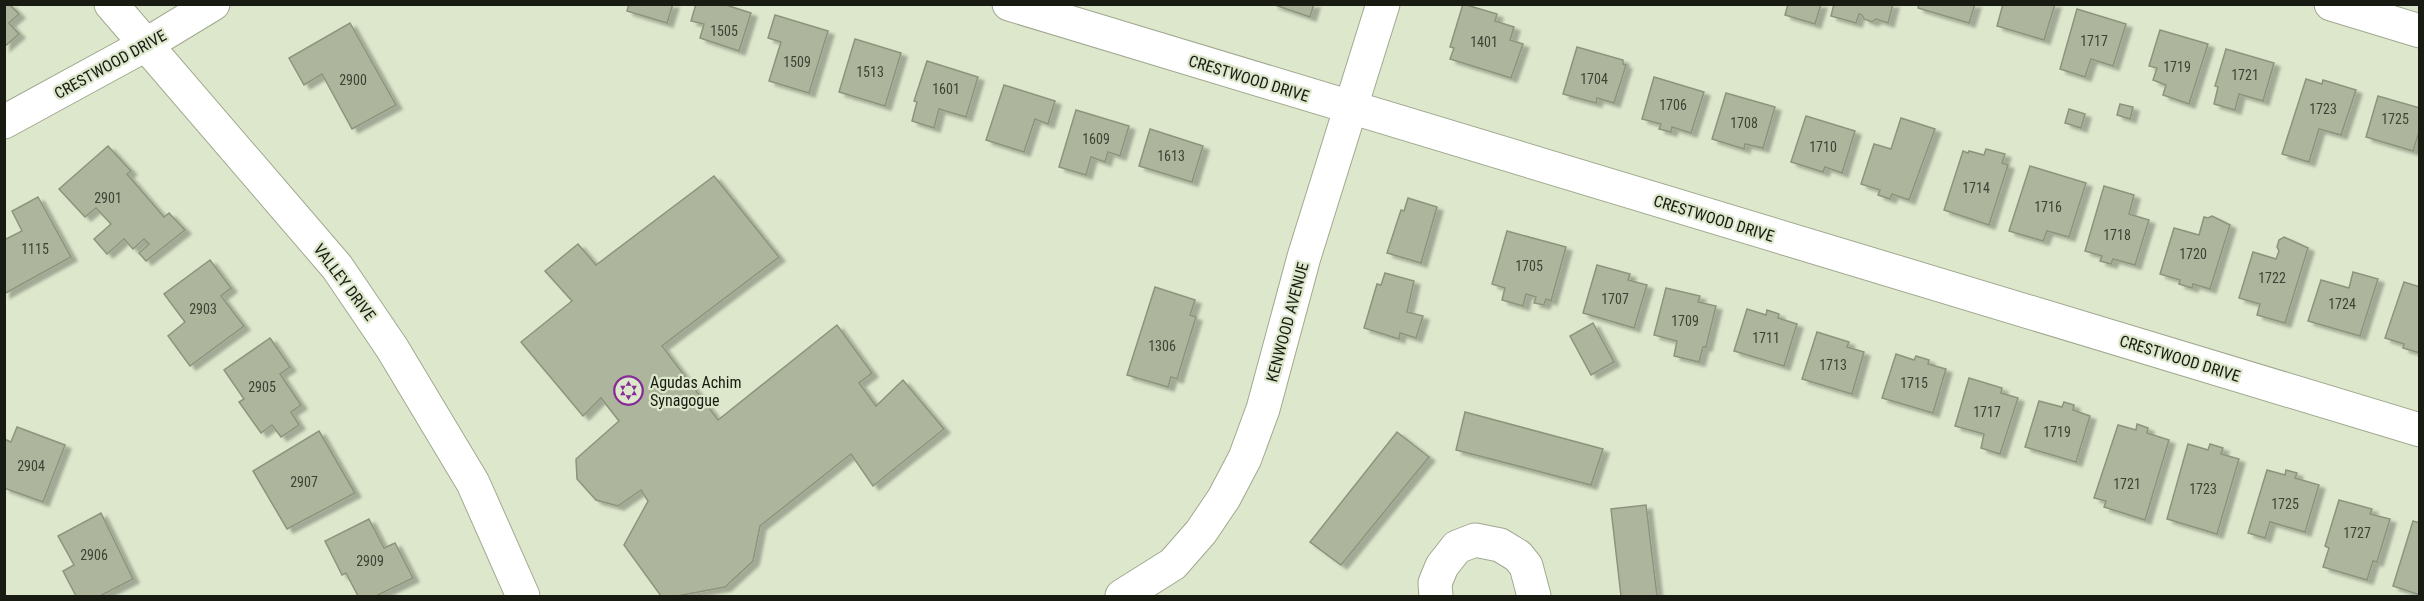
<svg xmlns="http://www.w3.org/2000/svg" width="2424" height="601" font-family="'Roboto Condensed',sans-serif">
	<style>
		.building { fill: #adb69c; stroke: #8c957b; stroke-width: 1.5; filter: url(#shadow) }
		.lines { fill: none; stroke-linecap: round; stroke-linejoin: round }
		.street-casing { stroke: #a0a98f; stroke-width: 35 }
		.secondary-casing { stroke: #a0a98f; stroke-width: 35 }
		.street { stroke: #fff; stroke-width: 33 }
		.secondary { stroke: #fff; stroke-width: 33 }
		.labels { text-anchor: middle; stroke-width: 4.5; stroke-linejoin: round; paint-order: stroke }
		.number-label { font-size: 14px; fill: #3d4234 }
		.street-label { font-size: 16px; fill: #181b12; stroke: #dde7cc }
		.poi-label { font-size: 16px; fill: #181b12; stroke: #dde7cc; text-anchor: start }
	</style>
	<defs>
		<filter id="shadow"><feDropShadow dx="6" dy="4" stdDeviation="1.5" flood-color="#0004"/></filter>
	</defs>
	<rect width="100%" height="100%" fill="#dde7cc"/>
	<g class="building">
		<polygon points="4,4 9,4 19,14 9,23 19,34 4,47"/>
		<polygon points="629,4 673,4 667,23 627,11"/>
		<polygon points="696,4 723,4 751,13 739,51 700,38 704,24 691,21"/>
		<polygon points="1272,4 1314,4 1310,17"/>
		<polygon points="1463,4 1497,14 1495,21 1514,27 1510,40 1523,44 1511,78 1450,59 1454,48 1450,47"/>
		<polygon points="1788,4 1821,4 1815,24 1785,15"/>
		<polygon points="1834,4 1893,4 1888,23 1876,19 1872,22 1864,19 1862,15 1859,14 1856,23 1831,16"/>
		<polygon points="1919,4 1975,4 1969,23 1918,8"/>
		<polygon points="2003,4 2055,4 2044,40 1997,26"/>
		<polygon points="2077,9 2126,24 2113,66 2091,59 2085,77 2060,69"/>
		<polygon points="775,15 828,31 809,93 769,81 781,42 768,38"/>
		<polygon points="350,23 396,105 352,129 322,74 304,85 289,58"/>
		<polygon points="2160,30 2208,44 2189,104 2163,95 2166,85 2153,80 2157,68 2149,66"/>
		<polygon points="855,39 901,53 885,106 839,92"/>
		<polygon points="1577,47 1623,60 1623,64 1626,65 1614,103 1597,98 1596,103 1563,94"/>
		<polygon points="2226,49 2274,63 2263,101 2239,94 2235,110 2214,104 2218,87 2215,86"/>
		<polygon points="927,61 978,77 966,117 939,109 934,128 912,121 917,102 914,101"/>
		<polygon points="1654,77 1704,92 1691,133 1672,127 1671,132 1659,129 1661,124 1642,119"/>
		<polygon points="2306,79 2322,84 2323,80 2356,90 2341,135 2319,129 2309,162 2282,154"/>
		<polygon points="1004,85 1055,101 1048,124 1035,119 1024,152 986,140"/>
		<polygon points="1726,93 1775,107 1763,148 1745,144 1744,149 1712,139"/>
		<polygon points="2378,96 2420,108 2420,129 2413,151 2366,137"/>
		<polygon points="2120,104 2133,107 2130,119 2117,115"/>
		<polygon points="2069,109 2085,114 2081,128 2065,123"/>
		<polygon points="1076,110 1129,126 1120,156 1108,152 1105,162 1091,157 1086,175 1059,167"/>
		<polygon points="1806,116 1855,131 1842,173 1825,167 1823,172 1791,162"/>
		<polygon points="1901,118 1935,129 1909,200 1892,194 1890,199 1878,195 1880,190 1861,184 1874,144 1891,149"/>
		<polygon points="1150,129 1203,146 1192,182 1139,166"/>
		<polygon points="108,146 131,171 127,174 164,217 169,213 185,230 146,261 139,253 149,244 144,239 133,249 124,239 107,254 94,239 111,224 96,208 85,217 59,189"/>
		<polygon points="1986,149 2005,154 2002,163 2008,165 1989,225 1944,210 1963,151 1968,153 1969,151 1984,155"/>
		<polygon points="2030,166 2086,183 2069,237 2047,231 2043,241 2009,231"/>
		<polygon points="714,176 779,257 662,346 718,420 837,325 872,373 859,383 876,406 903,380 944,429 873,486 851,454 760,526 753,561 725,587 677,596 661,596 624,545 648,501 641,490 618,506 596,500 577,479 576,459 619,421 601,398 583,416 521,342 572,301 545,271 578,244 596,265"/>
		<polygon points="2104,186 2134,195 2129,214 2149,220 2135,265 2113,259 2111,264 2100,261 2102,256 2085,251"/>
		<polygon points="38,197 71,257 4,294 4,240 22,231 12,211"/>
		<polygon points="1408,198 1437,207 1421,263 1387,253 1401,210 1404,211"/>
		<polygon points="2212,216 2230,225 2210,289 2193,284 2192,288 2179,284 2180,280 2160,274 2174,228 2199,235 2204,217 2208,218"/>
		<polygon points="1507,231 1566,247 1551,301 1546,299 1544,305 1534,303 1536,297 1526,294 1523,306 1502,300 1505,288 1492,284"/>
		<polygon points="2284,237 2308,248 2285,323 2257,315 2260,304 2239,298 2253,252 2276,259 2279,251 2277,247 2279,240"/>
		<polygon points="210,260 231,288 221,296 244,326 190,366 168,336 185,322 164,294"/>
		<polygon points="1597,265 1630,274 1628,280 1647,285 1634,328 1583,313"/>
		<polygon points="2353,272 2378,279 2360,336 2308,321 2321,280 2349,288"/>
		<polygon points="1385,273 1414,281 1407,312 1423,316 1416,338 1400,333 1399,339 1364,328 1377,284 1381,285"/>
		<polygon points="2404,282 2420,287 2420,353 2403,348 2404,344 2385,338"/>
		<polygon points="1155,287 1195,300 1190,315 1196,317 1177,379 1171,377 1168,387 1127,375"/>
		<polygon points="1666,288 1700,296 1698,302 1716,306 1706,347 1703,347 1699,362 1674,356 1677,341 1654,335"/>
		<polygon points="1747,309 1766,315 1767,310 1779,314 1778,318 1797,324 1784,366 1734,351"/>
		<polygon points="1593,323 1614,362 1591,375 1570,336"/>
		<polygon points="1817,332 1849,342 1847,347 1864,352 1852,394 1802,379"/>
		<polygon points="270,338 290,367 280,374 301,405 291,412 299,425 281,437 272,425 261,433 239,402 244,399 224,370"/>
		<polygon points="1896,354 1914,360 1916,356 1929,360 1928,364 1946,369 1933,413 1882,398"/>
		<polygon points="1969,378 2002,388 2001,393 2018,398 2000,454 1981,448 1984,434 1955,426"/>
		<polygon points="2039,401 2062,407 2064,402 2074,405 2073,410 2090,416 2076,462 2025,447"/>
		<polygon points="1465,412 1603,449 1591,485 1456,450"/>
		<polygon points="2137,424 2148,428 2147,433 2169,440 2145,520 2104,507 2106,501 2094,498 2118,425 2136,430"/>
		<polygon points="17,427 65,445 43,502 4,488 4,439 11,442"/>
		<polygon points="319,431 355,493 287,529 253,471"/>
		<polygon points="1397,432 1429,457 1341,565 1310,542"/>
		<polygon points="2188,444 2208,450 2210,444 2223,448 2221,454 2239,459 2217,534 2167,519"/>
		<polygon points="2267,470 2285,475 2286,470 2297,473 2295,478 2319,485 2305,532 2270,522 2265,538 2248,533"/>
		<polygon points="2339,500 2372,509 2370,514 2390,519 2377,562 2373,561 2367,580 2323,567 2329,548 2325,546"/>
		<polygon points="1646,505 1657,596 1621,596 1611,509"/>
		<polygon points="101,513 133,579 100,596 76,596 63,571 74,565 58,536"/>
		<polygon points="369,519 384,548 395,543 413,578 376,596 358,596 346,573 342,575 325,541"/>
		<polygon points="2413,521 2420,523 2420,595 2393,586"/>
	</g>
	<g class="lines">
		<defs>
			<g id="street">
				<polyline points="1009,4 2420,430"/>
				<polyline points="2331,4 2420,31"/>
				<polyline points="4,122 147,44 213,4"/>
				<polyline points="1122,596 1173,564 1201,532 1224,498 1245,458 1263,409 1304,257 1383,4"/>
				<polyline points="1436,596 1435,583 1442,566 1457,547 1475,540 1500,545 1518,556 1526,566 1534,596"/>
			</g>
			<polyline id="secondary" points="111,4 337,267 392,348 473,483 523,596"/>
		</defs>
		<use href="#street" class="street-casing"/>
		<use href="#secondary" class="secondary-casing"/>
		<use href="#street" class="street"/>
		<use href="#secondary" class="secondary"/>
	</g>
	<defs>
		<symbol id="synagogue-ring" viewBox="-11 -11 22 22"><circle r="9.5" fill="#dde7cc" stroke="#872b97" stroke-width="1.5"/><path d="M0-6.5L5.6 3.2H-5.6ZM0 6.5L5.6-3.2H-5.6Z" fill="#872b97"/></symbol>
	</defs>
	<g fill-rule="evenodd">
		<use href="#synagogue-ring" x="612" y="374" width="33" height="33"/>
	</g>
	<g class="labels">
		<g class="number-label">
			<text x="724" y="36">1505</text>
			<text x="2094" y="46">1717</text>
			<text x="1484" y="47">1401</text>
			<text x="797" y="67">1509</text>
			<text x="2177" y="72">1719</text>
			<text x="870" y="77">1513</text>
			<text x="2245" y="80">1721</text>
			<text x="1594" y="84">1704</text>
			<text x="353" y="85">2900</text>
			<text x="946" y="94">1601</text>
			<text x="1673" y="110">1706</text>
			<text x="2323" y="114">1723</text>
			<text x="2395" y="124">1725</text>
			<text x="1744" y="128">1708</text>
			<text x="1096" y="144">1609</text>
			<text x="1823" y="152">1710</text>
			<text x="1171" y="161">1613</text>
			<text x="1976" y="193">1714</text>
			<text x="108" y="203">2901</text>
			<text x="2048" y="212">1716</text>
			<text x="2117" y="240">1718</text>
			<text x="35" y="254">1115</text>
			<text x="2193" y="259">1720</text>
			<text x="1529" y="271">1705</text>
			<text x="2272" y="283">1722</text>
			<text x="1615" y="304">1707</text>
			<text x="2342" y="309">1724</text>
			<text x="203" y="314">2903</text>
			<text x="1685" y="326">1709</text>
			<text x="1766" y="343">1711</text>
			<text x="1162" y="351">1306</text>
			<text x="1833" y="370">1713</text>
			<text x="1914" y="388">1715</text>
			<text x="262" y="392">2905</text>
			<text x="1987" y="417">1717</text>
			<text x="2057" y="437">1719</text>
			<text x="31" y="471">2904</text>
			<text x="304" y="487">2907</text>
			<text x="2127" y="489">1721</text>
			<text x="2203" y="494">1723</text>
			<text x="2285" y="509">1725</text>
			<text x="2357" y="538">1727</text>
			<text x="94" y="560">2906</text>
			<text x="370" y="566">2909</text>
		</g>
		<g class="street-label">
			<text transform="translate(110 64) rotate(-29)" y="6">CRESTWOOD DRIVE</text>
			<text transform="translate(1249 78) rotate(17)" y="6">CRESTWOOD DRIVE</text>
			<text transform="translate(1714 218) rotate(17)" y="6">CRESTWOOD DRIVE</text>
			<text transform="translate(345 282) rotate(53)" y="6">VALLEY DRIVE</text>
			<text transform="translate(1287 322) rotate(-75)" y="6">KENWOOD AVENUE</text>
			<text transform="translate(2180 358) rotate(17)" y="6">CRESTWOOD DRIVE</text>
		</g>
		<g class="poi-label">
			<text x="650" y="388">Agudas Achim<tspan x="650" dy="18">Synagogue</tspan></text>
		</g>
	</g>
	<rect width="2424" height="601" fill="none" stroke="#181b12" stroke-width="12"/>
</svg>
